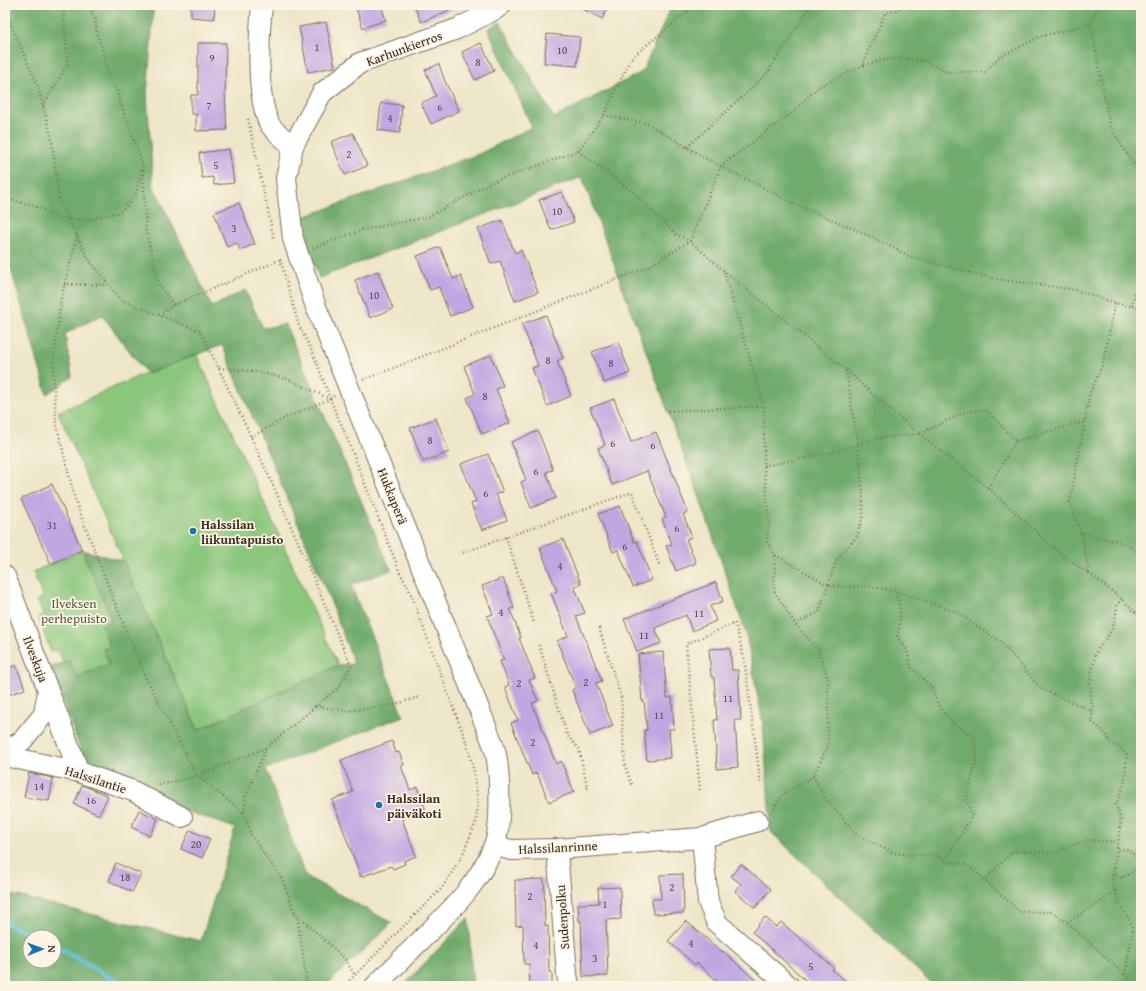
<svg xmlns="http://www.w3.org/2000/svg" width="1146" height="991" font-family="'Gentium Book Plus',serif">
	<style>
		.green { fill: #8ac67c; stroke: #62784d }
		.forest { fill: #6fab6c; stroke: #556a45; fill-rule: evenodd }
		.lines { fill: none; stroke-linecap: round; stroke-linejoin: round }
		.stream { stroke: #60c1de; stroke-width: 4.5 }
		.building { fill: #c1a7e1 }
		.minor-casing { stroke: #7a6c5a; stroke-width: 22 }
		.path { stroke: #7a6c5a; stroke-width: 2.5; stroke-dasharray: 1 3; stroke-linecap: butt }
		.minor { stroke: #fff; stroke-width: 20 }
		.poi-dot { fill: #1f6fb2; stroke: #fcf5e5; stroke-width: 1.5 }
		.labels { text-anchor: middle; stroke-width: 3.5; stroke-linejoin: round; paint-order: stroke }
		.number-label { font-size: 11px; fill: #5c494f }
		.street-label { font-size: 13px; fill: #3b2a1e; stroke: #fcf5e5 }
		.poi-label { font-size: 13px; font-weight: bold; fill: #3b2a1e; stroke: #fcf5e5; text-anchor: start }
		.park-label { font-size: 13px; fill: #53593a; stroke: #fcf5e5 }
	</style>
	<rect width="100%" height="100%" fill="#fcf5e5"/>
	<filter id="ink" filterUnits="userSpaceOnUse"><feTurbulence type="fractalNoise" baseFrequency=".025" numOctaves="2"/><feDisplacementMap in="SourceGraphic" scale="8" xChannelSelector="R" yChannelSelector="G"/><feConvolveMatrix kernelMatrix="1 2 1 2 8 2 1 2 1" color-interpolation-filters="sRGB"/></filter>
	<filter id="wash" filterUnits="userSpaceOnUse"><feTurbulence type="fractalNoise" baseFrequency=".012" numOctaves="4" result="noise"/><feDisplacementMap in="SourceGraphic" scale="16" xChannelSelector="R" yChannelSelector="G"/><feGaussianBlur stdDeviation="0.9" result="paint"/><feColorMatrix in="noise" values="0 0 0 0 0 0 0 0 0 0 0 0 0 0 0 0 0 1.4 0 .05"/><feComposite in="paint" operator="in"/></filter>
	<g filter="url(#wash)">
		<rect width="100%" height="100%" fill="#eee6c8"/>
		<g class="green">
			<polygon points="195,351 338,665 198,730 58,412"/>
			<polygon points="82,550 112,620 109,664 77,677 69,660 63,662 58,650 51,652 38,617 43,615 37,600 43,598 33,572"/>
		</g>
		<g class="forest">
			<path d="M5 5H154L147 95 153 185 212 307 245 290 263 328 285 324 391 570 351 585 403 716 266 769 305 876 392 923 326 986H5V893L201 941 235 828 160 802 91 768 83 757 51 667 69 660 77 677 109 664 103 649 110 647 101 625 112 620 82 550 123 561 198 730 338 665 354 664 331 602 222 345 147 374 102 315 65 334 72 377 47 394 5 248ZM30 937H54V961H30Z"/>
			<polygon points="672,5 1141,5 1141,986 934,986 771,832 763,725 746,634 699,496 582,177 319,278 298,219 479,154 532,127 488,29 500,22 554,118 642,72"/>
			<polygon points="468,918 473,986 403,986"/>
		</g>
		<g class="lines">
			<g class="stream">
				<polyline points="5,922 35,937"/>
				<polyline points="54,946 72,955 124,986"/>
			</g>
		</g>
		<g id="blocks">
			<g class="building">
				<polygon points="191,5 215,5 214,19 191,17"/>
				<polygon points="355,5 381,5 386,20 363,28"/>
				<polygon points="414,5 462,5 421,22"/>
				<polygon points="575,5 609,5 602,19"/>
				<polygon points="326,22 335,67 308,72 299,27"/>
				<polygon points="547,34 580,37 577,66 544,63"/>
				<polygon points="198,43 226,43 225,94 227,130 196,131 196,114 191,114 191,95 198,95"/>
				<polygon points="481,43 494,71 475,80 462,52"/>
				<polygon points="439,64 444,79 459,111 431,124 421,103 436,96 425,70"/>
				<polygon points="381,103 402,105 400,133 378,130"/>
				<polygon points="353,133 367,166 345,175 331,142"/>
				<polygon points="229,149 234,183 214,185 213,177 202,178 199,153"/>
				<polygon points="562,192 574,222 551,230 539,200"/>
				<polygon points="239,203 255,244 240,250 237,243 227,247 214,213"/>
				<polygon points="502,220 515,253 521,250 538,292 515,301 500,261 491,264 478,229"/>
				<polygon points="440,247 453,279 461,276 473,307 450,316 439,287 430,290 417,256"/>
				<polygon points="378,271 393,309 370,318 355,280"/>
				<polygon points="546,315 563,358 557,361 571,396 547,406 532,368 538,366 522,324"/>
				<polygon points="618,342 630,373 604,383 592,352"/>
				<polygon points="491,355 503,386 496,389 510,423 482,434 467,398 475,394 464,366"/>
				<polygon points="614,399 631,442 656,432 688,512 683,514 692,537 686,539 696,563 676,571 666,546 672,544 662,519 666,517 647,471 612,485 598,448 605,445 590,408"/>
				<polygon points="436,418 449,452 423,462 410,428"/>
				<polygon points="538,431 553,470 546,472 556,498 531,508 521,482 526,480 511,442"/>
				<polygon points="488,454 503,492 496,494 507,520 482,530 471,504 476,502 461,464"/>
				<polygon points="52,484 82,550 51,564 21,499"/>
				<polygon points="620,506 634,542 637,541 652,580 633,587 618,550 613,552 598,514"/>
				<polygon points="563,539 581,584 574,586 585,613 576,616 602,681 596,683 613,726 590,735 572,690 576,688 557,641 568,636 551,593 557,591 540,548"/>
				<polygon points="503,578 514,608 510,609 521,638 519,638 535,678 529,680 538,701 532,703 556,764 561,761 574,792 549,802 537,773 532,775 511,723 518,720 505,687 509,685 500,661 504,660 487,616 493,614 482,586"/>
				<polygon points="716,582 723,601 710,606 716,621 692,631 686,615 655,628 661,643 637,652 624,619"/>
				<polygon points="730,648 732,670 738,670 741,720 735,720 738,767 717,769 714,720 717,720 714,677 711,677 709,649"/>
				<polygon points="663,652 667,698 672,697 674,729 669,729 671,758 647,760 644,730 647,730 644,701 642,701 638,654"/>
				<polygon points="16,665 25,689 5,696 5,669"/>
				<polygon points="392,741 396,753 399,752 404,765 401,766 410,790 417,787 426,811 402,819 416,856 404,861 405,864 393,869 391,866 361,877 332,800 353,792 341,760"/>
				<polygon points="29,773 53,778 49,801 24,797"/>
				<polygon points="82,785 108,796 99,815 74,804"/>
				<polygon points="139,810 158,819 150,836 131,827"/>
				<polygon points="190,830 210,839 202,858 181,849"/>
				<polygon points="116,863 141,874 132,892 109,881"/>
				<polygon points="741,864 771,889 755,908 735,891 741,884 731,876"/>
				<polygon points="683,874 684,913 653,914 652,899 661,899 660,875"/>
				<polygon points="544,879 545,926 548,926 549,972 552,972 552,986 530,986 529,964 524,964 523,925 516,926 515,880"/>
				<polygon points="620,887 621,919 606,920 608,976 583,977 581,921 579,921 578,904 599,903 598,888"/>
				<polygon points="765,917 776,927 781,922 834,968 832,970 852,986 812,986 752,932"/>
				<polygon points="686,921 722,952 723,951 762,986 723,986 697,963 695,965 668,941"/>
			</g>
		</g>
	</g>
	<g filter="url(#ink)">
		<use href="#blocks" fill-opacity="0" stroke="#7a6c5a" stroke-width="1"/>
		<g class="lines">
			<defs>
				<g id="minor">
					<path d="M262 5C259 36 256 95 269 123 272 130 287 141 293 146"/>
					<polyline points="5,576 48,690 44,714 22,741 5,751"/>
					<polyline points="48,690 79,772"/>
					<polyline points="5,756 79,772 133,791 182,817"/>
					<polyline points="702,838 708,902 717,923 789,986"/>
					<polyline points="494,845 511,850 557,849 702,838 758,821"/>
					<polyline points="557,849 567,974 569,986"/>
					<path d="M375 986C392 969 409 952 426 935 454 907 479 883 494 846 502 827 500 770 495 750 491 738 486 727 482 716L316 307 293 239 286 178 293 146 322 93 360 63 457 29 496 9 501 5"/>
				</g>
			</defs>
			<use href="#minor" class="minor-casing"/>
			<g class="path">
				<polyline points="1098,5 1091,24 1110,126 1141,176"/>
				<path d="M5 11 37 84 52 140 59 201 89 260 121 300 200 331C255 440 303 553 351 666L339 687 266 748 246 796 244 812 251 835 282 879 298 921 306 977 305 986"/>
				<polyline points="864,65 894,58 921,60 948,72 985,72 998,58 1041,36 1091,24"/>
				<polyline points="43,106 68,64 63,5"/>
				<polyline points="604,115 648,124 705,158 795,204 859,231 916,259 996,279 1076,290 1115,303 1141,308"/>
				<polyline points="248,119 274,239"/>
				<polyline points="687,147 766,75 811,5"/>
				<polyline points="578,151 604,115 631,58 687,12 690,5"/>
				<polyline points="143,170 146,231 159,285 174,305"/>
				<polyline points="5,199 33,205 56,217 68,219 86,220 120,212 135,197 143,166 116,90 108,76 102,47 97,35 95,19 88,5"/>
				<polyline points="77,236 61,299 53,367 56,422 75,500 111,593 146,678 197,776 243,812"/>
				<polyline points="313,248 362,230 428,217 492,182 578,151 632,191 677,235 690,241 724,271 846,370 902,420 988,488 1064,557 1089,573 1123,600 1141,618"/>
				<polyline points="280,259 299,326 312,351 335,411 343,428 400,573 409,589 467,744 474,772 478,803 476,822 462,856 442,888 344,986"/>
				<polyline points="724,272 764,406 764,466 769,520 767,542 775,555 774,591 795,624 818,649 828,679 828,746 813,776 782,795 772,812"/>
				<polyline points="64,284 108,285"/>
				<polyline points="1115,303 1103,363 1090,393 1070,502 1081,533 1124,543 1141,554"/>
				<polyline points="1132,306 1141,266"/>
				<polyline points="159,315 174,305 282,259"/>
				<polyline points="219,368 259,372 288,379 330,399"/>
				<path d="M846 370 858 445 863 494V516L857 536 837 559 828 585 846 587 866 586 896 591C901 610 902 617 897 637L907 650 911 667 932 688 938 705 952 723 974 737 977 758 966 800 972 816 945 861"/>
				<polyline points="363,380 650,266 690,241 721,166 794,111 818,87 864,65 867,53 885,14 909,5"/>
				<polyline points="668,411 764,406"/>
				<polyline points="251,437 285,418 330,399 335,395"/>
				<polyline points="764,466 820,455 884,437 919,434 965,412 986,410 1016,441"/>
				<polyline points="988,488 1016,441 1085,421"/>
				<polyline points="1081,533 1089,573"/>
				<polyline points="506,537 534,623"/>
				<polyline points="459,554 632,492 660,567"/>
				<polyline points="775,555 828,585 819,612 795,624"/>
				<polyline points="896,591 956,612 1002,643 1041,689 1093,711"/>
				<polyline points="1123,600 1118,603 1113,628 1095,654 1090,683 1093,712 1091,721 1105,733 1110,742 1122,749 1127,755 1124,785 1116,805 1121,821 1112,882 1119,901 1133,928 1125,975 1134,986"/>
				<polyline points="1135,612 1141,607"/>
				<polyline points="599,628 621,697 625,766 633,787"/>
				<polyline points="539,645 567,735 579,749 588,790"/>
				<polyline points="315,706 347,711 393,705 419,697"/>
				<polyline points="813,776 826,799 856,834 893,853 916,855 933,854 945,861 968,865 1020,912 1052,912 1067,922 1125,975"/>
				<polyline points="159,785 197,776 266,748"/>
				<polyline points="700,790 686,644 735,623 744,658 761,785"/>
				<path d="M1113 875 1122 878 1133 872 1140 865C1134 854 1131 847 1116 850"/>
				<polyline points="984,880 1013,851 1053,853 1087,840 1117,842"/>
				<polyline points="295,913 344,958 355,975"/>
				<polyline points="1067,922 1096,905 1115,891"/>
			</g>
			<use href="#minor" class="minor"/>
		</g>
	</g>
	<g class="poi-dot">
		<circle cx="193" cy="531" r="4"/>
		<circle cx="379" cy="805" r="4"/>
	</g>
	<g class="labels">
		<g class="number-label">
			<text x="317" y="51">1</text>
			<text x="562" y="54">10</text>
			<text x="212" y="62">9</text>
			<text x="478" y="66">8</text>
			<text x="209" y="109">7</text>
			<text x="440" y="111">6</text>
			<text x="390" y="122">4</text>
			<text x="349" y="158">2</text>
			<text x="216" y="169">5</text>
			<text x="557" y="215">10</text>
			<text x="234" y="232">3</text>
			<text x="374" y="299">10</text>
			<text x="548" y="364">8</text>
			<text x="611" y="367">8</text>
			<text x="485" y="400">8</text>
			<text x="430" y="444">8</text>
			<text x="613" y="447">6</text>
			<text x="653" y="449">6</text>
			<text x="536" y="475">6</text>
			<text x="486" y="497">6</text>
			<text x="52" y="529">31</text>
			<text x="677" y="532">6</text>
			<text x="625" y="550">6</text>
			<text x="560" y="570">4</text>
			<text x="501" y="616">4</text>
			<text x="699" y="617">11</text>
			<text x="644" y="639">11</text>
			<text x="586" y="686">2</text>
			<text x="519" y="687">2</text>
			<text x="728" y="702">11</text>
			<text x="659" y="719">11</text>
			<text x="533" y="746">2</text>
			<text x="39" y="790">14</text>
			<text x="91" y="804">16</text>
			<text x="196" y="848">20</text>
			<text x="125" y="881">18</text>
			<text x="672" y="891">2</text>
			<text x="530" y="900">2</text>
			<text x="605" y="908">1</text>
			<text x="691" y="947">4</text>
			<text x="536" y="949">4</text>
			<text x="595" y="962">3</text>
			<text x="811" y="970">5</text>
		</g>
		<g class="street-label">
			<text transform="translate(404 48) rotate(-20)" y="5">Karhunkierros</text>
			<text transform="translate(393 496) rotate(68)" y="5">Hukkaperä</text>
			<text transform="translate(36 659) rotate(69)" y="5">Ilveskuja</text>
			<text transform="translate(96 779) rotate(18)" y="5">Halssilantie</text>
			<text transform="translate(558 847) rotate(-3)" y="5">Halssilanrinne</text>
			<text transform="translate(562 917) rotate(-94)" y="5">Sudenpolku</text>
		</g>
		<g class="poi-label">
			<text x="201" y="529">Halssilan<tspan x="201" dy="15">liikuntapuisto</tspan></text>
			<text x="387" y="803">Halssilan<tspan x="387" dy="15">päiväkoti</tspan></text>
		</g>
		<g class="park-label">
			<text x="74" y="608">Ilveksen<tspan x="74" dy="15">perhepuisto</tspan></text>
		</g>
	</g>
	<rect width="1146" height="991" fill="none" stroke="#fcf5e5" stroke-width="20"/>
	<g transform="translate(42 949) rotate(89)"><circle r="19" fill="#fcf5e5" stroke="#afa495"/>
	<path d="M0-3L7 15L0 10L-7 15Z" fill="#1f6fb2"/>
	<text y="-6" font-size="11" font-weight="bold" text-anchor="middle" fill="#3b2a1e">N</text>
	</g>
</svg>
